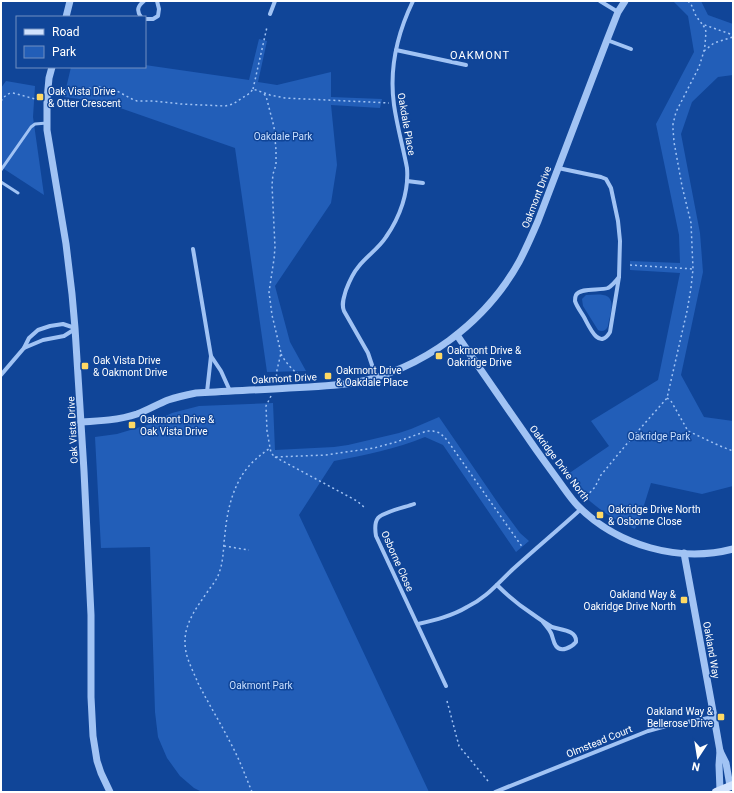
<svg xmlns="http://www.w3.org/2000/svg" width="734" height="793" font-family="Roboto,sans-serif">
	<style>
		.green { fill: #225eb8 }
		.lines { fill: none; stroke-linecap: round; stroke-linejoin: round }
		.path { stroke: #a1c3f4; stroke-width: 1.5; stroke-dasharray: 2 3; stroke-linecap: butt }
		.service { stroke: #a1c3f4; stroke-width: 3 }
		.minor { stroke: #a1c3f4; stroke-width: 4 }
		.tertiary { stroke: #a1c3f4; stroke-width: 7 }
		.secondary { stroke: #d1e2fd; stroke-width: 8 }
		.poi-dot { fill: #ffd964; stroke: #104598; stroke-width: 1.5 }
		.labels { text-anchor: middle; stroke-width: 3; stroke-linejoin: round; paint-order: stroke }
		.poi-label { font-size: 10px; fill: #fff; stroke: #104598; text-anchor: start }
		.street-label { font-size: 10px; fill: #fff; stroke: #104598 }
		.park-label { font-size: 10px; fill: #c9dffe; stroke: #104598 }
		.neighbourhood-label { font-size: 11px; letter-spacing: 1px; fill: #fff; stroke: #104598 }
	</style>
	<rect width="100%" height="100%" fill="#104598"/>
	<g class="green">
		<path d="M673 1H701L708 15 733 24V75L718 77 692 102 681 134 700 233 703 272 681 375 704 417 733 421V486L702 494 651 483 640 518 635 529C616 521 595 508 581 492 576 487 572 480 568 474L609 446 591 421 658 380 680 273 630 270V261L680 263 679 235 656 124 694 52 688 16Z"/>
		<polygon points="259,39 267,41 258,82 277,85 331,72 331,97 382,99 380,108 331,105 337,165 331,203 275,286 290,342 306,371 267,372 235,148 103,102 64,97 71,67 145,67 145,65 249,80"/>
		<polygon points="6,81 35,86 33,117 44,195 1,167 1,88"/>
		<path d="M586 295C592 295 598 294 603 295 618 297 609 317 608 326 606 331 602 332 598 330L583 306 582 299Z"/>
		<path d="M273 403 275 450 334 447 348 445 399 433 411 429 439 417 500 506 520 533 529 541 516 552 443 445 425 437C396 449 365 455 334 461L299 515 429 792H202L194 788 180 776 167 758 158 737 155 712 150 547 101 548 95 437 117 434 147 425 172 413 199 406Z"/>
	</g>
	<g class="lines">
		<g class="path">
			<polyline points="688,1 691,4 696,16 702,24 733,35"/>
			<polyline points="704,51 714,43 733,37"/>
			<polyline points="253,89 267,27"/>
			<polyline points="59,92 79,91 95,87 104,87 115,90 132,99 137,101 154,101 181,104 225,106 233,104 250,93 253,89 270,95 285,98 389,103"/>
			<polyline points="264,94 266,96 274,127 276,150 276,165 273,174 272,185 275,247 274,259 269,292 272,315 281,353 277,370 276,381"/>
			<path d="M1 101C4 97 7 93 13 93L39 100"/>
			<polyline points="630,265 693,269"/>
			<path d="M281 354C286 363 293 371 301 376"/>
			<polyline points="271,396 266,406 267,431 271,453 275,457 326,455 353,451 374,448 396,442 427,431 433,431 440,433 447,440 523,548"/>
			<polyline points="667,398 671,401 688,431 720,446 733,451"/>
			<polyline points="275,457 357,501 364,507"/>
			<polyline points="583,500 595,487 601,475 630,440 667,398 687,311 691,288 693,269 691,223 682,186 674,142 673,129 673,124 676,112 699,67 704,51 705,45 706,32 705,28 702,24"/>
			<polyline points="224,546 249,550"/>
			<polyline points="447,701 459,746 488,781"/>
			<path d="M252 792C245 775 239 758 230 742 220 722 208 703 198 683 194 673 188 662 186 652 181 627 195 610 208 591 212 585 217 580 219 573 224 560 223 547 225 534 227 511 233 484 249 466 255 459 262 454 270 448"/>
		</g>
		<g class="service">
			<polyline points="1,170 31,127 35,124 47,123"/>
			<polyline points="1,182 18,193"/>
		</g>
		<g class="minor">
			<polyline points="600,1 618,12"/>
			<polyline points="270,14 275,1"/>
			<path d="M141 17C136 10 138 6 144 1"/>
			<polyline points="145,19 153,19 158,16 159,9 157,1"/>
			<polyline points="607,40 631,49"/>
			<polyline points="396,50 466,65"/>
			<path d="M558 168 601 177 606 179 611 188 618 221 620 241 619 277 610 332C599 351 589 326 584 317 581 312 577 307 575 301 575 299 575 297 576 295 580 287 600 291 608 288 613 285 616 281 619 277"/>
			<polyline points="407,181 423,183"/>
			<polyline points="193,249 211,356 207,392"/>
			<polyline points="24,348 43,340 64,336 75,329"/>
			<polyline points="211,356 221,371 230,391"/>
			<polyline points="1,375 24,348 29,338 38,330 50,326 63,324 75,328"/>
			<path d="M376 377 368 353 344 311C341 304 344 297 346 290 349 282 353 273 359 266 367 256 379 248 386 237 400 217 409 192 407 168 403 147 397 126 394 105 389 69 397 34 413 1"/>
			<path d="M414 504C406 507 383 512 378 518 374 523 375 530 376 536L446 686"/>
			<path d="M497 585C508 596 519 605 531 613 538 618 545 623 552 627 561 630 577 630 576 642 572 647 561 653 556 646 553 642 553 637 551 633 549 629 546 626 543 622"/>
			<path d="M418 624C435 620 452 616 467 607 486 598 497 584 512 570 535 549 558 530 581 509"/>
			<polyline points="495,792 648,731 666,726 714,717"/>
		</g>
		<g class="tertiary">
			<polyline points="66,17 70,1"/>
			<polyline points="52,67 49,78 47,100 47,130 66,244 72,294 75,328 84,471 91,615 91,697 93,736 97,761 101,773 110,792"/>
			<path d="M457 335C480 369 503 402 526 435 538 453 551 470 563 487 568 494 573 501 578 506 618 546 679 563 733 549"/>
			<path d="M81 422C100 421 119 420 137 414 148 410 158 404 168 400 177 397 186 395 196 393 227 391 258 390 289 388 311 387 332 386 353 383 422 370 485 323 519 262 526 249 532 235 538 221L607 40 618 12 625 1"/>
			<polyline points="684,553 714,717 720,751 726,763 730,786"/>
			<polyline points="720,790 719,765 720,751"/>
		</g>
		<polyline class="secondary" points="716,792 733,785"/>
	</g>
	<g class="poi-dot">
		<rect x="36" y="93" width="8" height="8" rx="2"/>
		<rect x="435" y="352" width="8" height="8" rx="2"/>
		<rect x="81" y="362" width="8" height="8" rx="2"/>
		<rect x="324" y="372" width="8" height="8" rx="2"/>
		<rect x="128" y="421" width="8" height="8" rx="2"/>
		<rect x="596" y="511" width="8" height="8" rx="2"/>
		<rect x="680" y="596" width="8" height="8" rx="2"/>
		<rect x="717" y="713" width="8" height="8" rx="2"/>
	</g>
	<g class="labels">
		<g class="poi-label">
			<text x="48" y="95">Oak Vista Drive<tspan x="48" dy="12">&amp; Otter Crescent</tspan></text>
			<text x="447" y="354">Oakmont Drive &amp;<tspan x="447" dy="12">Oakridge Drive</tspan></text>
			<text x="93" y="364">Oak Vista Drive<tspan x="93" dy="12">&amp; Oakmont Drive</tspan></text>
			<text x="336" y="374">Oakmont Drive<tspan x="336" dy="12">&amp; Oakdale Place</tspan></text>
			<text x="140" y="423">Oakmont Drive &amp;<tspan x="140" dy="12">Oak Vista Drive</tspan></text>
			<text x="608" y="513">Oakridge Drive North<tspan x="608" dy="12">&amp; Osborne Close</tspan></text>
			<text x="676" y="598" text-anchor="end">Oakland Way &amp;<tspan x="676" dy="12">Oakridge Drive North</tspan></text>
			<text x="713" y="715" text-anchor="end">Oakland Way &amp;<tspan x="713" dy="12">Bellerose Drive</tspan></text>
		</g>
		<g class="street-label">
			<text transform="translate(407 124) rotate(80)" y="4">Oakdale Place</text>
			<text transform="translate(536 197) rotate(-69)" y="4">Oakmont Drive</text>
			<text transform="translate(284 378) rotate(-3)" y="4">Oakmont Drive</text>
			<text transform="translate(72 430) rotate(-93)" y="4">Oak Vista Drive</text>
			<text transform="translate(560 463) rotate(53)" y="4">Oakridge Drive North</text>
			<text transform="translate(398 561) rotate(66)" y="4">Osborne Close</text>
			<text transform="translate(712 650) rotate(80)" y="4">Oakland Way</text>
			<text transform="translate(599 741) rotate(-22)" y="4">Olmstead Court</text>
		</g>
		<g class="park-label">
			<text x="283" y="140">Oakdale Park</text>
			<text x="659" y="440">Oakridge Park</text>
			<text x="261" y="689">Oakmont Park</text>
		</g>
		<g class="neighbourhood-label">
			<text x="480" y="59">OAKMONT</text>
		</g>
	</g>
	<rect width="734" height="793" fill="none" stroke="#ffffff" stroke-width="4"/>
	<rect x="16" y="16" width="130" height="52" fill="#104598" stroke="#708fc1"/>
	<rect x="24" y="29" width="20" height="6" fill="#d1e2fd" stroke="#708fc1"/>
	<text x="52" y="36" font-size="12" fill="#ffffff">Road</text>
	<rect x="24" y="46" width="20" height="12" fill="#225eb8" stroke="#708fc1"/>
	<text x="52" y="56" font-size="12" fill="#ffffff">Park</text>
	<g transform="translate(698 757) rotate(192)" stroke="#104598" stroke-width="3" paint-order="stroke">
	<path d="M0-3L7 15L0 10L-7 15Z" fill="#ffffff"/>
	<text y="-6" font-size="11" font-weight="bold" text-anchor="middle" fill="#ffffff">N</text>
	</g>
</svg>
